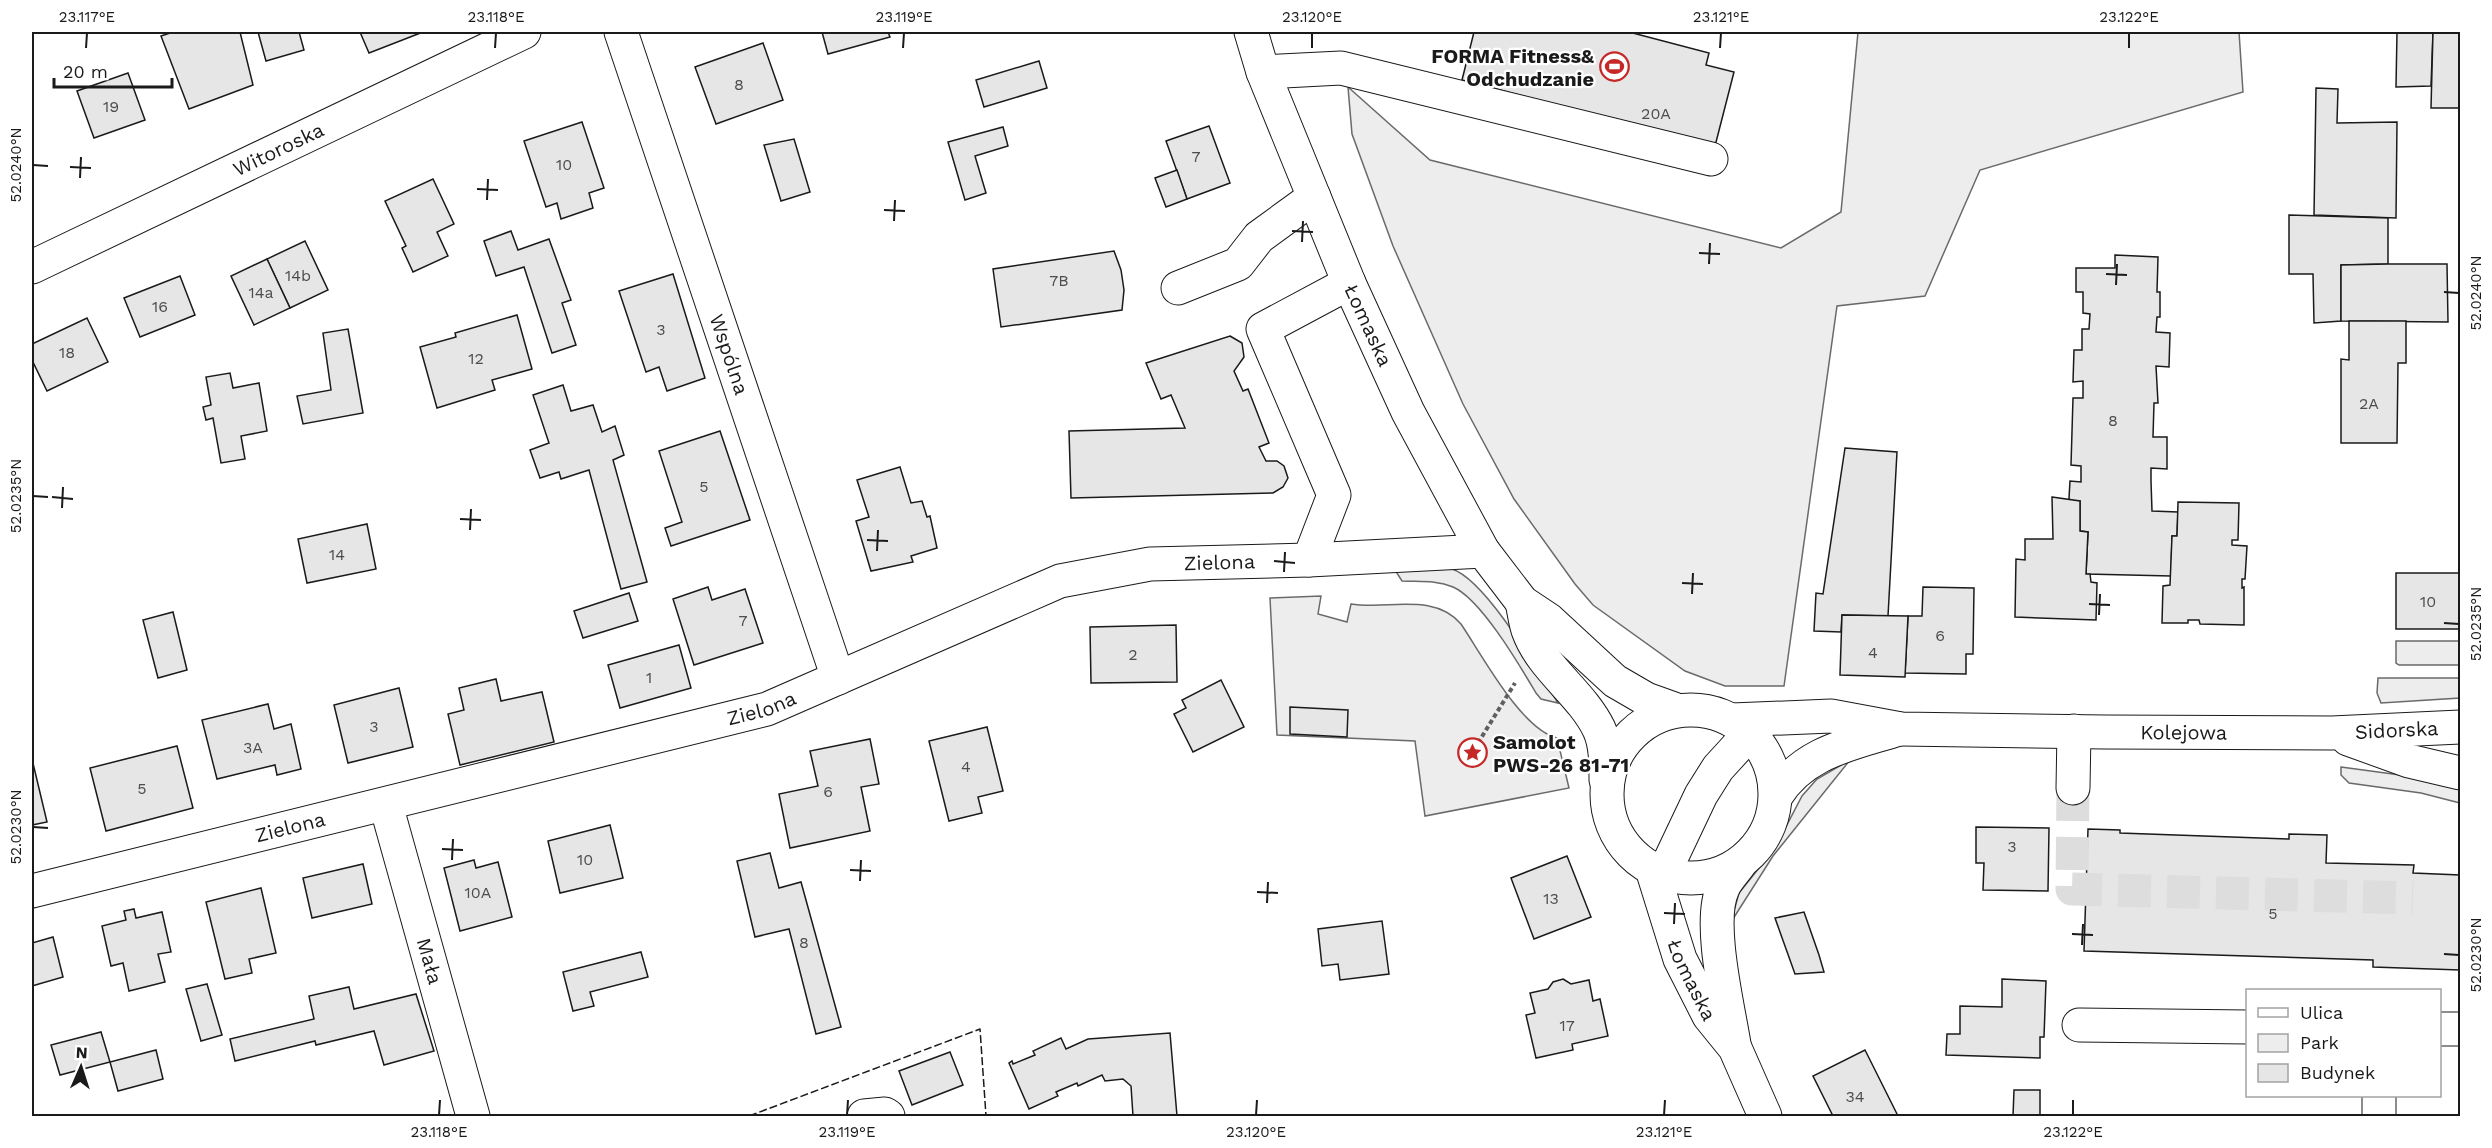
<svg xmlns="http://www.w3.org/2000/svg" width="2492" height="1148" font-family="'Work Sans',sans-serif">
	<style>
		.green { fill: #ededed; stroke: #6a6a6a; stroke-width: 1.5 }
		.building { fill: #e6e6e6; stroke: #1a1a1a; stroke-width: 1.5 }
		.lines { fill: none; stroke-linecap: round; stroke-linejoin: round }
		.minor-tunnel { stroke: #ddd; stroke-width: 33; stroke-dasharray: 33 16; stroke-linecap: butt }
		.minor-casing { stroke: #1a1a1a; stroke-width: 35 }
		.major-casing { stroke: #1a1a1a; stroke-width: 35 }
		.path { stroke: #5f5f5f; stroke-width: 4; stroke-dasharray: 4.5 3; stroke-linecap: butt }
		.minor { stroke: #fff; stroke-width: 33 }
		.major { stroke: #fff; stroke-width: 33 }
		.fence { stroke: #1a1a1a; stroke-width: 1.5; stroke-dasharray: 8 3; stroke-linecap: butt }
		.ticks { fill: none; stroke: #1a1a1a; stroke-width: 2 }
		.labels { text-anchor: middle; stroke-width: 4.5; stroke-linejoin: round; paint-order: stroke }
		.number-label { font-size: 16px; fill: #4d4d4d }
		.poi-label { font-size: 20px; font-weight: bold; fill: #1a1a1a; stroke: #fff; text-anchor: end }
		.street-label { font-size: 20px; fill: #1a1a1a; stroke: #fff }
		.neatline { fill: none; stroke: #1a1a1a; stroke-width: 2 }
		.ticks-label { font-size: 15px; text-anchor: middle; fill: #1a1a1a }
	</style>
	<rect width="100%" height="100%" fill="#fff"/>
	<g class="green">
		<polygon points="1858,32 2239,32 2243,92 1980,170 1925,296 1837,306 1784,686 1725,686 1685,671 1593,605 1575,584 1514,499 1463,404 1393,246 1352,134 1348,87 1430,160 1781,248 1841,212"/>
		<path d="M1452 569C1486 580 1538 671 1558 703L1541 699 1536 693C1520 666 1481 599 1453 587 1436 580 1420 582 1402 581L1395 570Z"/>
		<path d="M1321 596 1318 614 1347 622 1351 604C1388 610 1433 592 1461 624 1482 655 1521 729 1557 738L1569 788 1425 816 1415 741 1277 735 1270 598Z"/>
		<polygon points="2396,641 2460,641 2460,665 2399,665 2396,663"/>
		<polygon points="2378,678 2460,678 2460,698 2381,703 2377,693"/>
		<polygon points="1850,760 1773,856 1731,922 1739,893 1775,848 1802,796 1817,779"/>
		<polygon points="2341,767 2415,777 2460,787 2460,803 2421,793 2349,783 2341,775"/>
	</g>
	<g class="building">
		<polygon points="173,32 240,32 253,85 189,109 161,36"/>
		<polygon points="258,32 299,32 304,50 266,61"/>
		<polygon points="360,32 423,32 369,53"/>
		<polygon points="822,32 888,32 890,37 828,54"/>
		<polygon points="1474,32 1629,32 1709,53 1706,65 1734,72 1715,146 1462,80"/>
		<polygon points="2397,32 2433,32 2431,86 2396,87"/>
		<polygon points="2433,32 2460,32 2460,108 2431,108"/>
		<polygon points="763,43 783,100 716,124 695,67"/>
		<polygon points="1039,61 1047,88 984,107 976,80"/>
		<polygon points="128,73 145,120 94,138 77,91"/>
		<polygon points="2316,88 2338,89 2337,123 2397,122 2396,218 2314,215"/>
		<polygon points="582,122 604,188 589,193 593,208 561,219 557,203 546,207 524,141"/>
		<polygon points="1209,126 1230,183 1187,199 1166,141"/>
		<polygon points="1003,127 1008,146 975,156 986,193 965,200 948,142"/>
		<polygon points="794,139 810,192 781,201 764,145"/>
		<polygon points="1177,170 1187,199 1166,207 1155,178"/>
		<polygon points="433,179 454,224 437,232 448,256 413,272 402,248 406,246 385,201"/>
		<polygon points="2289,215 2388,218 2388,264 2341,265 2341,321 2314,323 2313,274 2289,274"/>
		<polygon points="511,231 518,250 549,239 571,300 562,303 576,345 552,353 524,267 496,276 484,241"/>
		<polygon points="305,241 328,290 290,308 267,259"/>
		<polygon points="1114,251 1121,270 1124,290 1122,310 1001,327 993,269"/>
		<polygon points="2115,255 2158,257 2157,292 2160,292 2160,317 2157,317 2156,332 2170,333 2169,367 2156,366 2158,403 2154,403 2153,437 2167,437 2167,469 2151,468 2151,481 2152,511 2178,512 2177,536 2172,536 2171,576 2086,574 2088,532 2080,531 2080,501 2070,501 2069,498 2070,481 2081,482 2081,466 2071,465 2073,398 2083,398 2083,381 2073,382 2074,350 2082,350 2082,329 2089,329 2090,314 2083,313 2083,292 2076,292 2076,268 2115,268"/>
		<polygon points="267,259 290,308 254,325 231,276"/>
		<polygon points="2388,264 2447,264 2448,322 2341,321 2341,265"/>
		<polygon points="673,274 705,378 667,391 659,367 646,372 619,291"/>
		<polygon points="180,276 195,315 140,337 124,298"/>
		<polygon points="517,315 532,369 492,380 495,390 437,408 420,347 456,337 455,333"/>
		<polygon points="87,318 108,362 47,391 32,360 32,344"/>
		<polygon points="2349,321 2406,321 2406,363 2398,363 2397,443 2341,443 2341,359 2349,360"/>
		<polygon points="348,329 363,413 303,424 297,396 331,390 323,333"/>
		<polygon points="1230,336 1242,343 1244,357 1234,371 1243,391 1248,389 1269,443 1259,447 1266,461 1277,461 1284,466 1288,478 1283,487 1273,493 1071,498 1069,431 1185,428 1171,395 1161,399 1146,363"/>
		<polygon points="230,373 233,388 259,383 267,431 241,436 245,459 221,463 213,418 206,420 203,407 211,405 206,377"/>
		<polygon points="563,385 571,411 593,405 602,432 615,426 624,455 613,460 647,582 621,589 589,470 561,479 559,472 540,478 530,450 549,443 533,395"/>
		<polygon points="720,431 750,520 671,546 665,528 682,522 659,451"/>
		<polygon points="1845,448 1897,452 1888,616 1842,615 1841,632 1814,631 1816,593 1823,594"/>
		<polygon points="900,467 911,503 922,501 927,517 930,516 937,548 911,556 913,562 871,571 856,521 869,517 857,480"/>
		<polygon points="2052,497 2080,501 2080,531 2088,532 2086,574 2090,574 2091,582 2097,583 2096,620 2015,617 2016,559 2025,560 2025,539 2053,539"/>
		<polygon points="2178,502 2239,503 2238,540 2232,540 2232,545 2247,546 2245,579 2242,579 2242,588 2244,587 2244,625 2200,624 2199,620 2188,620 2188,623 2162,623 2163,586 2170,585 2172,536 2177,536"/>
		<polygon points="367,524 376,569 307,583 298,539"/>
		<rect x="2396" y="573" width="64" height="56"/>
		<polygon points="708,587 712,600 745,589 763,643 694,665 673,599"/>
		<polygon points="1923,587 1974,588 1973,654 1966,654 1966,674 1905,673 1908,616 1922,616"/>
		<polygon points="629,593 638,621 583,638 574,611"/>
		<polygon points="173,612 187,670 158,678 143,620"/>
		<polygon points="1842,615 1908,616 1905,677 1840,675"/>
		<polygon points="1176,625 1177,682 1091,683 1090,627"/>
		<polygon points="679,645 691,688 620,708 608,665"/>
		<polygon points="496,679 501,701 542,692 554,742 460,765 448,714 464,710 459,688"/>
		<polygon points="1221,680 1244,727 1193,752 1174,714 1186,708 1182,700"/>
		<polygon points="399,688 413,747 348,763 334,705"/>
		<polygon points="268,704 274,729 291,724 301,769 277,775 275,765 217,779 202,720"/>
		<polygon points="1290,707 1348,710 1347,737 1290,734"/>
		<polygon points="987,727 1003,791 978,797 982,813 949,821 929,741"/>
		<polygon points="870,739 879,784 861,787 870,831 790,848 779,794 818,786 810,751"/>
		<polygon points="177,746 193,808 106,831 90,768"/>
		<polygon points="32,759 47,822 32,825"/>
		<polygon points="610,825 623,878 560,893 548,841"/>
		<polygon points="1976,827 2049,828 2048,891 1983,890 1984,863 1976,863"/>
		<polygon points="2088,829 2120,830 2120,833 2289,839 2289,834 2327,835 2326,863 2414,865 2413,873 2460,875 2460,970 2373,967 2373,960 2084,951"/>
		<polygon points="770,853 779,888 801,882 841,1027 816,1034 789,929 755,937 737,861"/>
		<polygon points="1567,856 1591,917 1534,939 1511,878"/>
		<polygon points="474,860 476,868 498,862 512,917 460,931 444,868"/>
		<polygon points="363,864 372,904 312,918 303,878"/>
		<polygon points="261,888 276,953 249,959 252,973 225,979 206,902"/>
		<polygon points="134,909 136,918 162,912 171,952 158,954 165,982 129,991 123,963 111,966 102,926 126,920 124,911"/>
		<polygon points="1804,912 1819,955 1824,972 1795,974 1775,918"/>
		<polygon points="1382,921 1389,974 1340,980 1338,964 1322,966 1318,929"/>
		<polygon points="53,937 63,977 32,986 32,943"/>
		<polygon points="641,952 648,977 590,992 594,1006 573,1011 563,972"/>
		<polygon points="1563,979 1571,984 1589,980 1593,1001 1600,999 1608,1036 1572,1044 1573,1050 1536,1058 1526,1015 1535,1013 1530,993 1548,989 1553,982"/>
		<polygon points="2002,979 2046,981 2044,1037 2040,1037 2040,1058 1946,1055 1947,1034 1960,1034 1960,1006 2002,1007"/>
		<polygon points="207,984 222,1035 201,1041 186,989"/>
		<polygon points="349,987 354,1009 416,994 434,1051 384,1065 374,1031 316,1045 315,1041 235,1061 230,1039 314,1019 309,996"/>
		<polygon points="101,1032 110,1062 60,1075 51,1045"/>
		<polygon points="1170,1033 1177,1116 1133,1116 1131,1086 1123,1079 1105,1081 1102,1075 1078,1086 1077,1083 1056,1092 1058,1096 1029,1109 1009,1063 1012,1061 1013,1064 1035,1055 1033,1051 1061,1038 1066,1049 1088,1039"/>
		<polygon points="156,1050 163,1079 118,1091 110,1062"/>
		<polygon points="1865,1050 1898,1116 1833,1116 1813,1076"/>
		<polygon points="950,1052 963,1085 912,1105 899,1071"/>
		<polygon points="2014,1090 2040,1090 2040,1116 2013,1116"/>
	</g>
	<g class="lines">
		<polyline class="minor-tunnel" points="2073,788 2072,889 2413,898"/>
		<defs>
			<g id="minor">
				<path id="s1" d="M621 32 838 678"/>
				<path id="s2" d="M1251 32 1263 72 1349 283 1408 412 1483 551 1522 602 1549 620 1615 681 1646 699 1674 709"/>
				<polyline points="1263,72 1341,68 1711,159"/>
				<polyline points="1178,288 1238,264 1259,237 1314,197"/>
				<polyline points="1309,560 1334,495 1263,329 1349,283"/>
				<path d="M1522 602C1524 611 1525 621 1528 630 1542 669 1581 692 1599 729 1606 744 1606 763 1606 780"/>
				<circle cx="1691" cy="794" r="84"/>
				<path id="s3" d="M1732 720 1831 716 1901 729 2105 732 2332 733 2460 727"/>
				<polyline points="2348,739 2409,761 2460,773"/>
				<polyline points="2073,788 2074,731"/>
				<path d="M1776 796C1804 751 1852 744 1899 729"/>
				<path id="s4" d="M386 805 473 1116"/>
				<path id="s5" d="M1652 869 1680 959 1709 1016 1735 1048 1765 1116"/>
				<polyline points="1664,873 1701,795 1718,768 1750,733"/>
				<path id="s6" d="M32 891 767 709 1060 581 1150 564 1309 560 1483 551"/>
				<polyline points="2079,1025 2248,1027"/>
				<polyline points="2440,1029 2460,1029"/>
				<path d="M1734 1044C1728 1006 1707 921 1723 888 1726 880 1734 872 1739 865"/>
				<polyline points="864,1116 885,1114 888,1116"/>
				<polyline points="2379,1116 2379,1096"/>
			</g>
			<g id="major">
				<path id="s7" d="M32 267 524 32"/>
			</g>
		</defs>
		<use href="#minor" class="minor-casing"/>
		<use href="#major" class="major-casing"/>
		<polyline class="path" points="1478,743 1515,683"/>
		<use href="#minor" class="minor"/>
		<use href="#major" class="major"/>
		<polyline class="fence" points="749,1116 980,1029 986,1116"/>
	</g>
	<path class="ticks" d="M86 48 87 33M495 48 496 33M903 48 904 33M1312 48V33M1720 48 1721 33M2129 48V33M33 165 48 166M70 167 91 168M80 178 81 157M477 189 498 190M487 200 488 179M884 210 905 211M894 221 895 200M1292 231 1313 232M1302 242 1303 221M1699 253 1720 254M1709 264 1710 243M2106 274 2127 275M2116 285 2117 264M2444 292 2459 293M33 496 48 497M52 497 73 499M62 508 63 487M460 519 481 520M470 530 471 509M867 540 888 541M877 551 878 530M1274 561 1295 563M1284 572 1285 552M1682 583 1703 584M1692 594 1693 573M2089 604 2110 605M2099 615 2100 594M2444 623 2459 624M33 827 48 828M442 849 463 850M452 860 453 839M850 870 871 871M860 881 861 860M1257 892 1278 893M1267 903 1268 882M1664 913 1685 914M1674 924 1675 903M2072 934 2093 935M2082 945 2083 924M2444 954 2459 955M439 1115 440 1100M847 1115 848 1100M1256 1115 1257 1100M1664 1115 1665 1100M2073 1115V1100"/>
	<defs>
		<symbol id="stadium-ring" viewBox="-11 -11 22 22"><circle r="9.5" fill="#fff" stroke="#c62828" stroke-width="1.5"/><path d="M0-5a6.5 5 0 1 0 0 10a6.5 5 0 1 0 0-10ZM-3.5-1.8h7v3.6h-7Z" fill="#c62828"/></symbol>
		<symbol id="sight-ring" viewBox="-11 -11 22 22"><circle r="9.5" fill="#fff" stroke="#c62828" stroke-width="1.5"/><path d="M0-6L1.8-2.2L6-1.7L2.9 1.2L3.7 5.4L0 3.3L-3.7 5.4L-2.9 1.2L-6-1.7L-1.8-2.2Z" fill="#c62828"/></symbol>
	</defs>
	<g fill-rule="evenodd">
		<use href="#stadium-ring" x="1598" y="50" width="33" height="33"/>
		<use href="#sight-ring" x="1456" y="736" width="33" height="33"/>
	</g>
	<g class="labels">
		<g class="number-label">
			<text x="739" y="90">8</text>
			<text x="111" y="112">19</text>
			<text x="1656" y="119">20A</text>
			<text x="1196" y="162">7</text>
			<text x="564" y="170">10</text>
			<text x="298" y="281">14b</text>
			<text x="1059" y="286">7B</text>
			<text x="261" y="298">14a</text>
			<text x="160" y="312">16</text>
			<text x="661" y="335">3</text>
			<text x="67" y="358">18</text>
			<text x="476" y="364">12</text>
			<text x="2369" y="409">2A</text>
			<text x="2113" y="426">8</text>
			<text x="704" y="492">5</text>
			<text x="337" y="560">14</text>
			<text x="2428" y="607">10</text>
			<text x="743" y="626">7</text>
			<text x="1940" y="641">6</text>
			<text x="1873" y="658">4</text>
			<text x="1133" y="660">2</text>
			<text x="649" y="683">1</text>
			<text x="374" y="732">3</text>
			<text x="253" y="753">3A</text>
			<text x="966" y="772">4</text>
			<text x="142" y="794">5</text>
			<text x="828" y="797">6</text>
			<text x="2012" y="852">3</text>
			<text x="585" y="865">10</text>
			<text x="478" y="898">10A</text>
			<text x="1551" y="904">13</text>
			<text x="2273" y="919">5</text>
			<text x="804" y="948">8</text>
			<text x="1567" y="1031">17</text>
			<text x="1855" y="1102">34</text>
		</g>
		<g class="poi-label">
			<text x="1594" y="63">FORMA Fitness&amp;<tspan x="1594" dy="23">Odchudzanie</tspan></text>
			<text x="1493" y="749" text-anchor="start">Samolot<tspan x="1493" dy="23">PWS-26 81-71</tspan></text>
		</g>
		<g class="street-label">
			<text dy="7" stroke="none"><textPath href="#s7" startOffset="273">Witoroska</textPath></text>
			<text dy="7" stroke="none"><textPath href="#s2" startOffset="316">Łomaska</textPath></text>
			<text dy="7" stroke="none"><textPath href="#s1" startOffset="340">Wspólna</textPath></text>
			<text dy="7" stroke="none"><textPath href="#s6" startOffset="1238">Zielona</textPath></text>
			<text dy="7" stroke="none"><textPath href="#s6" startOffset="752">Zielona</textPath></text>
			<text dy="7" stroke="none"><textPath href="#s3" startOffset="666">Sidorska</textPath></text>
			<text dy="7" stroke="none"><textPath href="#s3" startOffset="453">Kolejowa</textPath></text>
			<text dy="7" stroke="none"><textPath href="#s6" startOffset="266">Zielona</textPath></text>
			<text dy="7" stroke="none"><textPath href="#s4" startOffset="162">Mała</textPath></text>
			<text dy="7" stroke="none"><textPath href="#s5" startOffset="118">Łomaska</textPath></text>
		</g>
	</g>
	<rect width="2492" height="1148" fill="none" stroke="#ffffff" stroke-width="66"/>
	<rect x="2246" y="989" width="195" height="108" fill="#ffffff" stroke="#a3a3a3" stroke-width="1.5"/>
	<rect x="2258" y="1008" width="30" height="9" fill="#ffffff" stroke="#a3a3a3" stroke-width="1.5"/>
	<text x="2300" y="1019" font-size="18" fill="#1a1a1a">Ulica</text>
	<rect x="2258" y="1034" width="30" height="18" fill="#ededed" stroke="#a3a3a3" stroke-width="1.5"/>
	<text x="2300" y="1049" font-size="18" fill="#1a1a1a">Park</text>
	<rect x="2258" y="1064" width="30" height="18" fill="#e6e6e6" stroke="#a3a3a3" stroke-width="1.5"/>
	<text x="2300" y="1079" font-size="18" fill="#1a1a1a">Budynek</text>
	<g transform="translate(81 1067) rotate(3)" stroke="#ffffff" stroke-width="4.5" paint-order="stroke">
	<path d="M0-4.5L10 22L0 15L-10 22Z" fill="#1a1a1a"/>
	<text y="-9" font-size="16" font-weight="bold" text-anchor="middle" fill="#1a1a1a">N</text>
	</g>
	<path d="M54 78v9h118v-9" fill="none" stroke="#1a1a1a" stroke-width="3"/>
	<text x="63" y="78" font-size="18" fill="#1a1a1a" stroke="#ffffff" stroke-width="4.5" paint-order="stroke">20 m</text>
	<rect x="33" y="33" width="2426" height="1082" class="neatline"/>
	<g class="ticks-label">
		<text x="87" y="22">23.117°E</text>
		<text x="496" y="22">23.118°E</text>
		<text x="904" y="22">23.119°E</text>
		<text x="1312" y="22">23.120°E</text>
		<text x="1721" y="22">23.121°E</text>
		<text x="2129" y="22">23.122°E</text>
		<text transform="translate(16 165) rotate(-90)" y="5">52.0240°N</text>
		<text transform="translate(2476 293) rotate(-90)" y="5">52.0240°N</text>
		<text transform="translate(16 496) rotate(-90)" y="5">52.0235°N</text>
		<text transform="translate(2476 624) rotate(-90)" y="5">52.0235°N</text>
		<text transform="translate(16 827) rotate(-90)" y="5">52.0230°N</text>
		<text transform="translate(2476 955) rotate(-90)" y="5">52.0230°N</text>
		<text x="439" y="1137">23.118°E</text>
		<text x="847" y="1137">23.119°E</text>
		<text x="1256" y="1137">23.120°E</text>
		<text x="1664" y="1137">23.121°E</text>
		<text x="2073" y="1137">23.122°E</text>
	</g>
</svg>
